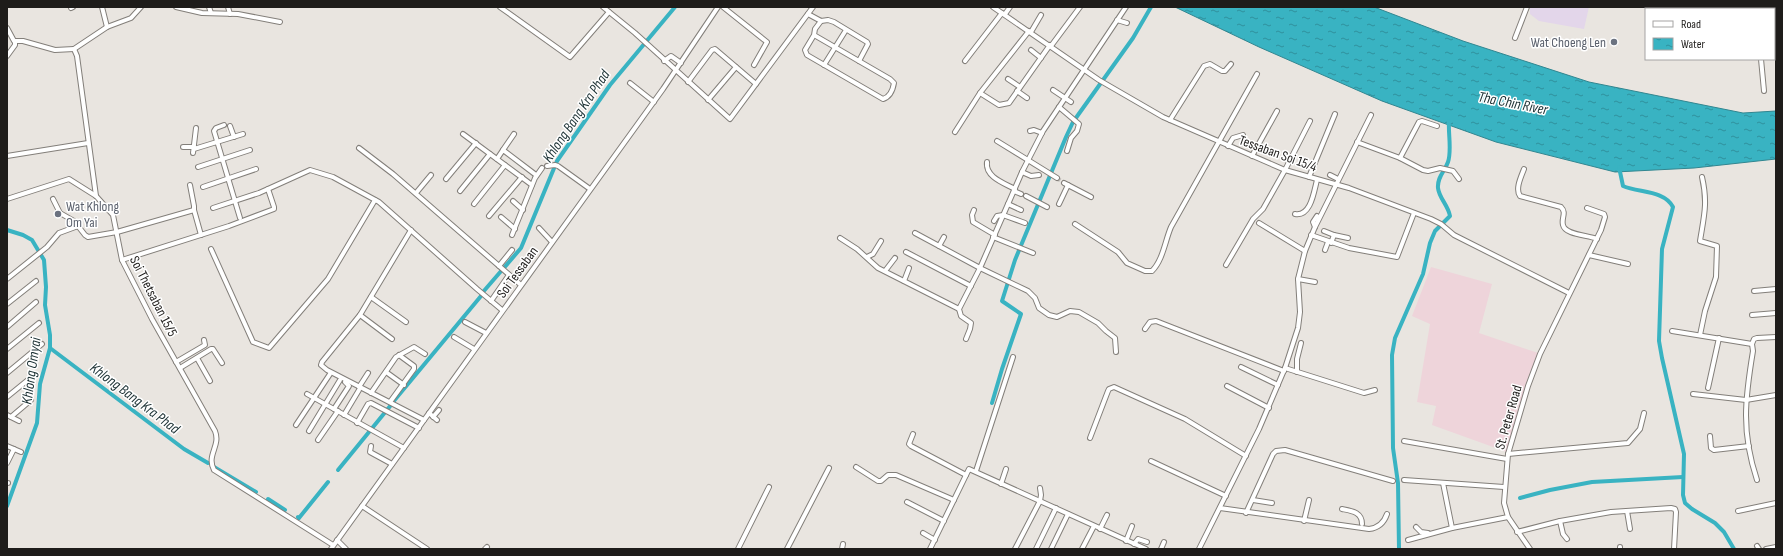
<svg xmlns="http://www.w3.org/2000/svg" width="1783" height="556" font-family="'Sofia Sans Condensed',sans-serif">
	<style>
		.industrial { fill: #eed4da }
		.education { fill: #e3d6ea }
		.water { fill: url(#water-ripples); stroke: #318690 }
		.lines { fill: none; stroke-linecap: round; stroke-linejoin: round }
		.canal { stroke: #39b3c2; stroke-width: 4 }
		.minor-tunnel { stroke: #c0bdb8; stroke-width: 4; stroke-dasharray: 4 2; stroke-linecap: butt }
		.minor-casing { stroke: #837f7a; stroke-width: 6 }
		.minor { stroke: #fff; stroke-width: 4 }
		.worship-dot { fill: #6b7280; stroke: #fff; stroke-width: 1.5 }
		.labels { text-anchor: middle; stroke-width: 3; stroke-linejoin: round; paint-order: stroke }
		.worship-label { font-size: 14px; fill: #5b616d; stroke: #fff; text-anchor: end }
		.street-label { font-size: 14px; fill: #1e1c1a; stroke: #fff }
		.water-label { font-size: 15px; font-style: italic; fill: #1b3033; stroke: #fff }
	</style>
	<defs>
		<pattern id="water-ripples" width="26" height="14" patternUnits="userSpaceOnUse"><rect width="26" height="14" fill="#39b3c2"/><path d="M2 4q2-2 4 0t4 0M15 11q2-2 4 0t4 0" fill="none" stroke="#2f919d"/></pattern>
	</defs>
	<rect width="100%" height="100%" fill="#e9e5e0"/>
	<polygon class="industrial" points="1431,267 1492,284 1479,333 1538,353 1526,384 1507,452 1432,425 1436,406 1417,402 1430,324 1412,316"/>
	<polygon class="education" points="1530,7 1589,7 1584,29 1539,21 1530,14"/>
	<polygon class="water" points="1175,7 1374,7 1463,41 1589,82 1743,113 1776,111 1776,159 1694,168 1615,172 1496,142 1382,101 1259,47"/>
	<g class="lines">
		<g class="canal">
			<path d="M1619 167 1623 186C1639 193 1664 190 1673 207L1662 249 1659 341 1662 358 1684 454 1683 495 1685 503 1692 509 1715 523 1724 532 1734 549"/>
			<polyline points="7,230 23,235 32,240 44,260 46,287 45,305 50,335 50,348 40,384 37,423 7,506"/>
			<polyline points="503,269 521,248 557,161 610,85 675,7"/>
			<polyline points="483,292 502,270"/>
			<polyline points="50,348 184,449 208,463"/>
			<polyline points="393,402 481,296"/>
			<polyline points="992,403 1002,369 1021,314 1002,301 1015,260 1066,137 1073,122 1133,38 1151,7"/>
			<polyline points="214,467 256,492"/>
			<polyline points="338,470 391,405"/>
			<polyline points="1520,498 1550,490 1592,482 1683,477"/>
			<polyline points="268,499 285,510"/>
			<polyline points="298,517 299,518 328,482"/>
			<path d="M1399 549 1398 483 1393 448 1392 355 1395 338 1423 274 1430 243 1435 231 1450 216C1448 205 1439 198 1438 188 1437 177 1445 171 1448 162 1452 150 1448 134 1449 121"/>
		</g>
		<polyline class="minor-tunnel" points="1057,178 1064,183"/>
		<defs>
			<g id="minor">
				<polyline points="102,7 107,27"/>
				<polyline points="176,7 202,13 238,14 280,22"/>
				<polyline points="209,7 211,13"/>
				<polyline points="228,7 230,14"/>
				<polyline points="500,7 570,57 609,12"/>
				<polyline points="603,7 635,33 730,119 813,7"/>
				<polyline points="723,7 767,42 754,65"/>
				<polyline points="993,7 1099,80 1163,117 1285,170 1349,188 1431,219 1441,224 1454,235 1569,293"/>
				<polyline points="71,8 73,7"/>
				<polyline points="808,14 821,21 828,20 834,22 867,42 868,44 859,61"/>
				<polyline points="1005,14 1010,7"/>
				<polyline points="1117,20 1127,23"/>
				<polyline points="7,28 14,41 23,41 55,50 74,49"/>
				<polyline points="1031,32 1041,15"/>
				<path d="M814 35 805 50 807 55 883 99C890 97 893 89 894 83L890 79 814 35 815 29 821 21"/>
				<polyline points="1515,38 1527,7"/>
				<polyline points="1774,40 1776,39"/>
				<polyline points="1051,46 1080,7"/>
				<polyline points="74,49 77,56 96,196"/>
				<polyline points="74,49 107,27 131,18 141,7"/>
				<polyline points="1031,50 1041,58"/>
				<polyline points="7,56 15,45 15,41"/>
				<polyline points="1761,59 1764,91"/>
				<polyline points="664,61 671,56 681,63"/>
				<polyline points="965,61 1002,13"/>
				<polyline points="824,65 846,30"/>
				<polyline points="1008,79 1020,87"/>
				<polyline points="688,82 712,50 715,49 756,84"/>
				<polyline points="630,83 654,102"/>
				<polyline points="1053,90 1071,102"/>
				<polyline points="1017,91 1027,98"/>
				<polyline points="980,93 999,105 1009,103 1050,45"/>
				<polyline points="708,100 736,67"/>
				<polyline points="1059,107 1079,124 1077,131 1071,138 1067,151"/>
				<polyline points="1170,120 1204,66 1210,64 1222,71 1225,71 1231,64"/>
				<polyline points="224,125 216,128 214,131 240,218"/>
				<polyline points="230,126 234,137"/>
				<polyline points="1030,131 1034,130 1042,133"/>
				<polyline points="955,132 980,93 1029,31"/>
				<polyline points="463,134 532,185"/>
				<polyline points="997,141 1057,178"/>
				<polyline points="1357,142 1400,158 1423,170 1428,171 1440,168 1453,171 1459,179"/>
				<polyline points="1228,146 1233,138 1243,135"/>
				<polyline points="183,147 194,147"/>
				<polyline points="359,148 393,174 521,285"/>
				<polyline points="194,149 243,134"/>
				<polyline points="503,150 514,134"/>
				<polyline points="193,153 196,128"/>
				<polyline points="7,156 88,143"/>
				<polyline points="1252,156 1277,111"/>
				<polyline points="1400,158 1419,122 1422,121 1437,126"/>
				<polyline points="497,159 503,150 536,175"/>
				<path d="M987 162C985 177 1004 183 1015 189"/>
				<polyline points="547,166 555,165 558,166 590,189"/>
				<polyline points="198,167 250,150"/>
				<path d="M1524 169C1521 177 1515 189 1520 196L1561 207C1567 213 1561 218 1563 225 1565 235 1588 235 1597 239"/>
				<polyline points="1022,172 1031,176 1039,175"/>
				<polyline points="1330,175 1338,179"/>
				<polyline points="1309,177 1335,114"/>
				<polyline points="446,179 476,143"/>
				<polyline points="1064,183 1091,197"/>
				<polyline points="203,187 256,169"/>
				<polyline points="460,191 490,154"/>
				<polyline points="1014,191 1021,194"/>
				<polyline points="416,193 431,175"/>
				<polyline points="1026,196 1047,207"/>
				<path d="M7 199 69 179 96 196 113 215 122 260 152 319 215 431C221 446 206 455 214 470L333 545"/>
				<polyline points="53,199 60,213 74,221 78,226"/>
				<polyline points="513,201 523,210"/>
				<polyline points="474,204 505,165"/>
				<polyline points="1008,204 1021,210"/>
				<polyline points="1059,204 1068,185"/>
				<polyline points="213,208 259,193 310,170 333,177 379,202 477,289 502,310"/>
				<polyline points="194,210 201,235"/>
				<polyline points="974,210 972,215 973,222 995,235"/>
				<path d="M1295 214C1311 217 1314 191 1317 180"/>
				<polyline points="489,216 522,177"/>
				<polyline points="501,217 515,229"/>
				<polyline points="994,221 997,216 1003,215 1025,223"/>
				<polyline points="1259,223 1305,251"/>
				<path d="M1075 224 1118 252 1127 263 1145 271H1152C1163 260 1165 241 1171 227L1257 74"/>
				<polyline points="1315,227 1313,222 1317,216"/>
				<polyline points="539,228 552,242"/>
				<polyline points="411,230 360,315 322,362 321,365 327,370 424,420"/>
				<polyline points="1324,231 1334,235"/>
				<polyline points="915,233 980,268 1028,291 1035,298 1039,308 1049,315 1057,317 1070,311 1079,312 1098,323 1106,331 1115,338 1116,352"/>
				<polyline points="512,235 535,178 542,168"/>
				<polyline points="1311,235 1349,248 1397,257 1414,213"/>
				<polyline points="993,237 1033,253"/>
				<polyline points="840,238 857,249 878,268 959,309"/>
				<polyline points="1331,243 1334,235 1348,238"/>
				<polyline points="939,246 944,237"/>
				<polyline points="211,249 253,342 269,348 328,279 375,200"/>
				<polyline points="1325,250 1328,242"/>
				<polyline points="906,252 971,286"/>
				<polyline points="1589,255 1628,264"/>
				<polyline points="867,257 873,254 881,241"/>
				<polyline points="122,260 229,226 274,209 274,207 268,189"/>
				<polyline points="1226,265 1253,219 1263,209 1285,170 1310,121"/>
				<polyline points="499,266 512,250"/>
				<polyline points="885,271 895,258"/>
				<polyline points="7,279 47,247 59,233 78,226 85,235 88,237 117,232 194,210 194,206 190,185"/>
				<polyline points="1298,279 1315,282"/>
				<polyline points="904,281 909,268"/>
				<polyline points="1754,291 1776,289"/>
				<polyline points="371,297 406,322"/>
				<polyline points="491,301 509,275"/>
				<polyline points="7,304 36,281"/>
				<polyline points="360,315 392,339"/>
				<polyline points="1752,315 1776,313"/>
				<polyline points="465,322 486,333"/>
				<polyline points="7,327 36,302"/>
				<polyline points="1145,329 1150,322 1156,321 1284,371"/>
				<polyline points="1672,331 1752,344"/>
				<path d="M1700 335 1705 311 1716 277 1717 246 1700 241C1704 216 1708 203 1702 177"/>
				<polyline points="454,337 474,349"/>
				<polyline points="966,339 970,329 971,323 961,316 959,309 980,268 1022,172 1043,131 1126,7"/>
				<polyline points="7,349 39,323"/>
				<polyline points="197,358 210,381"/>
				<polyline points="176,362 205,345 204,340"/>
				<polyline points="1241,367 1278,385"/>
				<polyline points="180,368 211,349 213,349 222,363"/>
				<polyline points="1285,368 1364,393 1375,390"/>
				<polyline points="386,372 404,385"/>
				<polyline points="1297,372 1297,359 1301,343"/>
				<polyline points="7,373 42,344"/>
				<polyline points="1227,386 1269,408"/>
				<polyline points="359,387 368,373"/>
				<polyline points="1708,388 1719,338"/>
				<polyline points="371,393 396,357 414,347 425,354"/>
				<polyline points="307,394 404,448"/>
				<polyline points="1693,394 1746,400 1776,395"/>
				<polyline points="7,397 34,375"/>
				<polyline points="390,402 414,369 414,366 399,355"/>
				<polyline points="334,409 349,386 345,382"/>
				<polyline points="429,413 437,420"/>
				<polyline points="7,415 11,417 31,400"/>
				<polyline points="344,415 359,390"/>
				<polyline points="11,417 19,421"/>
				<polyline points="433,417 439,410"/>
				<polyline points="357,423 368,404 371,403 419,428"/>
				<polyline points="296,425 330,374"/>
				<polyline points="309,431 340,380"/>
				<polyline points="913,434 909,444 911,446 966,475"/>
				<polyline points="1710,436 1711,448 1714,450 1749,446"/>
				<polyline points="1090,438 1108,391 1109,389 1114,387 1185,419 1246,456"/>
				<polyline points="318,440 338,411"/>
				<polyline points="1404,441 1507,459"/>
				<polyline points="7,446 21,452"/>
				<polyline points="371,446 370,452 392,464"/>
				<polyline points="1508,454 1628,443 1640,429 1644,413"/>
				<polyline points="1151,461 1226,496"/>
				<polyline points="7,463 14,449"/>
				<polyline points="856,467 878,481 881,481 888,475 896,475 954,500"/>
				<polyline points="976,471 1013,357"/>
				<polyline points="1404,480 1504,487"/>
				<path d="M1757 480C1741 432 1745 399 1753 351L1752 344 1754 339 1757 338 1776 337"/>
				<polyline points="7,483 8,483"/>
				<polyline points="1443,483 1452,528"/>
				<polyline points="1001,484 1006,469"/>
				<polyline points="1253,500 1272,503"/>
				<polyline points="907,502 944,521"/>
				<polyline points="362,506 427,549"/>
				<path d="M1220 508 1369 529C1378 528 1384 523 1387 514"/>
				<path d="M1342 509C1352 511 1362 512 1362 524"/>
				<polyline points="1627,511 1630,529"/>
				<polyline points="1738,511 1776,503"/>
				<polyline points="1246,513 1273,454 1276,451 1285,450 1393,481"/>
				<polyline points="1304,521 1309,500"/>
				<polyline points="1560,521 1563,534 1567,539"/>
				<polyline points="1416,527 1421,532 1428,533"/>
				<polyline points="1100,529 1107,515"/>
				<polyline points="1517,532 1560,521 1611,512 1671,508 1675,509 1676,512 1674,549"/>
				<polyline points="923,533 935,540"/>
				<polyline points="337,540 346,549"/>
				<polyline points="1408,540 1452,528 1508,517"/>
				<polyline points="1126,541 1132,526"/>
				<polyline points="1134,544 1138,539 1147,542"/>
				<polyline points="1757,546 1759,549"/>
				<polyline points="1620,547 1620,549"/>
				<polyline points="331,549 663,89 718,7"/>
				<polyline points="485,549 487,547"/>
				<polyline points="738,549 769,487"/>
				<polyline points="787,549 829,468"/>
				<polyline points="842,549 843,544"/>
				<polyline points="930,549 969,469 1146,549"/>
				<polyline points="1015,549 1040,501 1041,495 1040,488"/>
				<polyline points="1036,549 1056,508"/>
				<polyline points="1051,549 1068,514"/>
				<polyline points="1082,549 1094,526"/>
				<polyline points="1161,549 1164,542"/>
				<polyline points="1199,549 1259,429 1285,368 1298,328 1300,312 1298,279 1305,251 1315,227 1371,115"/>
				<polyline points="1530,549 1508,517 1504,503 1508,454 1528,386 1540,354 1601,230 1605,217 1604,214 1587,208"/>
				<polyline points="1766,549 1776,547"/>
			</g>
		</defs>
		<use href="#minor" class="minor-casing"/>
		<use href="#minor" class="minor"/>
	</g>
	<g class="worship-dot">
		<circle cx="1614" cy="42" r="4"/>
		<circle cx="58" cy="214" r="4"/>
	</g>
	<g class="labels">
		<g class="worship-label">
			<text x="1606" y="47">Wat Choeng Len</text>
			<text x="66" y="211" text-anchor="start">Wat Khlong<tspan x="66" dy="16">Om Yai</tspan></text>
		</g>
		<g class="street-label">
			<text transform="translate(1278 153) rotate(20)" y="5">Tessaban Soi 15/4</text>
			<text transform="translate(517 272) rotate(-54)" y="5">Soi Tessaban</text>
			<text transform="translate(154 296) rotate(63)" y="5">Soi Thetsaban 15/5</text>
			<text transform="translate(1508 417) rotate(-74)" y="5">St. Peter Road</text>
		</g>
		<g class="water-label">
			<text transform="translate(1513 103) rotate(11)" y="5">Tha Chin River</text>
			<text transform="translate(576 116) rotate(-56)" y="5">Khlong Bang Kra Phad</text>
			<text transform="translate(31 371) rotate(-82)" y="5">Khlong Omyai</text>
			<text transform="translate(135 398) rotate(37)" y="5">Khlong Bang Kra Phad</text>
		</g>
	</g>
	<rect width="1783" height="556" fill="none" stroke="#1e1c1a" stroke-width="16"/>
	<rect x="1645" y="8" width="130" height="52" fill="#ffffff" stroke="#a5a4a3"/>
	<rect x="1653" y="21" width="20" height="6" fill="#ffffff" stroke="#a5a4a3"/>
	<text x="1681" y="28" font-size="12" fill="#1e1c1a">Road</text>
	<rect x="1653" y="38" width="20" height="12" fill="url(#water-ripples)" stroke="#a5a4a3"/>
	<text x="1681" y="48" font-size="12" fill="#1e1c1a">Water</text>
</svg>
